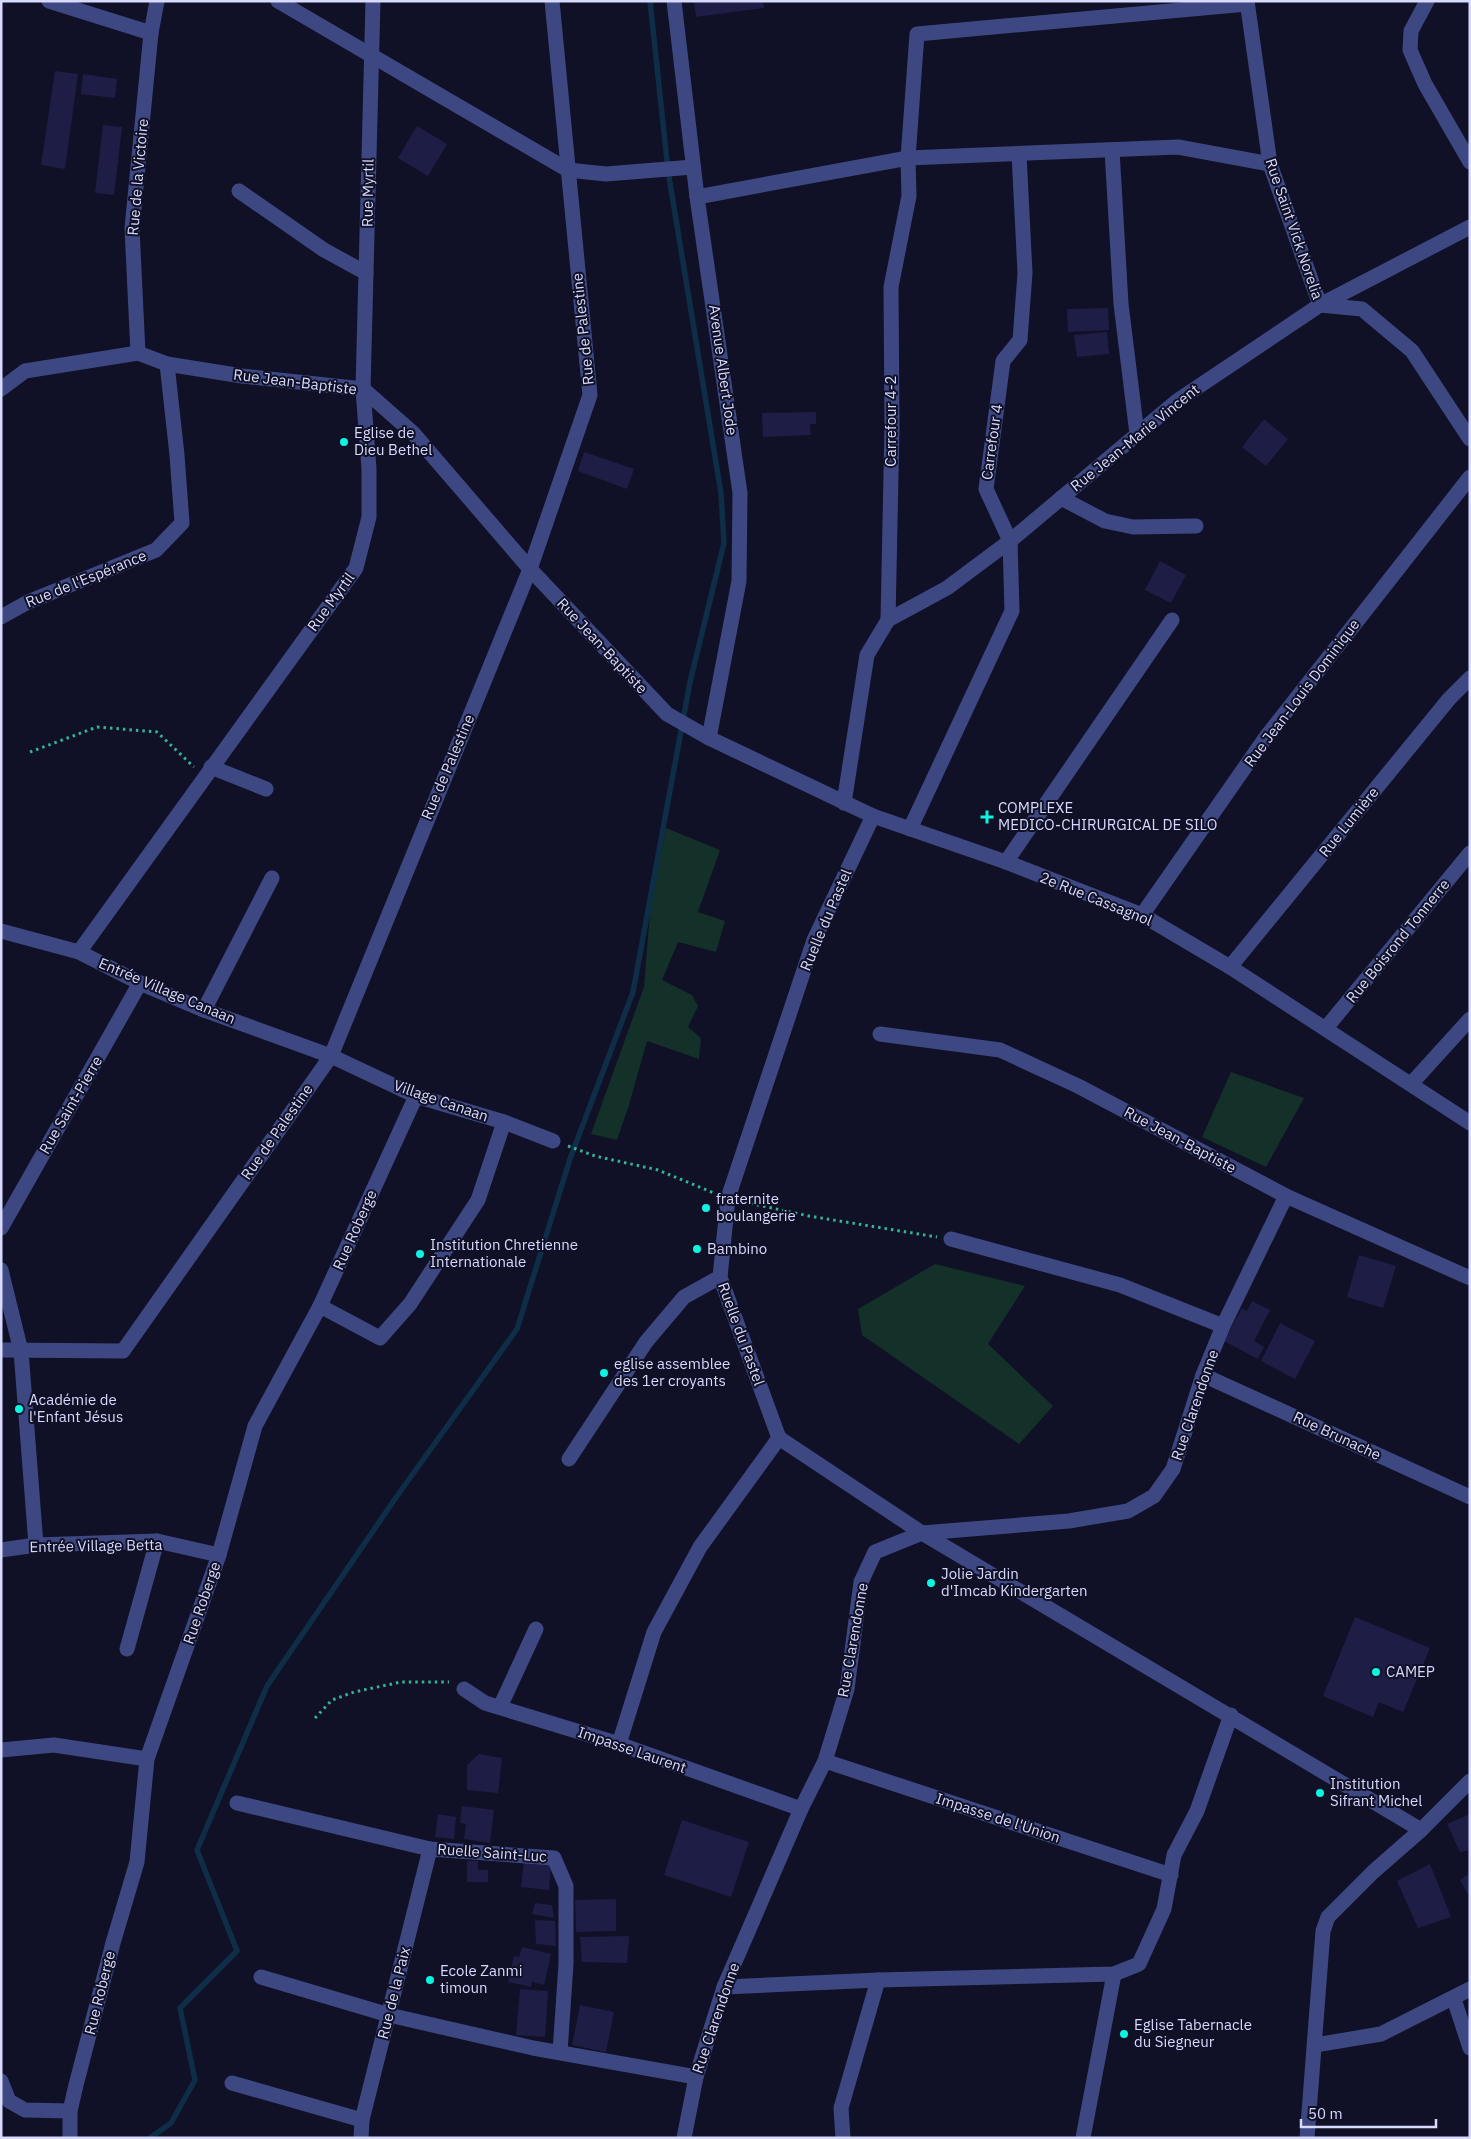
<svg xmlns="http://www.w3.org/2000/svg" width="1471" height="2139" font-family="'IBM Plex Sans',sans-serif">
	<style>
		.green { fill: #133029 }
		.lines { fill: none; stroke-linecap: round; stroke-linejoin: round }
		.stream { stroke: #0e2d47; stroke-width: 5.5 }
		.building { fill: #1e1d46 }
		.path { stroke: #34b494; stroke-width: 3; stroke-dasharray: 2.5 4; stroke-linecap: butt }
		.minor { stroke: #3d4883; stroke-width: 15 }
		.poi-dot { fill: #0bf5e1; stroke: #101126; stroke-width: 2 }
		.labels { text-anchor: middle; stroke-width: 4; stroke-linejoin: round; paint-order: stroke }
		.street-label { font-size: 15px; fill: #d7dafd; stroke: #101126 }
		.poi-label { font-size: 15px; fill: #d7dafd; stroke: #101126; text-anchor: start }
	</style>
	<rect width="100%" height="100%" fill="#101126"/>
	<g class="green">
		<polygon points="666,828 720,850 698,912 725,921 716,952 678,942 662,980 692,995 698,1006 688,1027 701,1038 699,1059 647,1041 629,1105 617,1140 591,1134 644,987 651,899"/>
		<polygon points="1231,1072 1304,1098 1266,1167 1202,1137"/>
		<polygon points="935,1264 1025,1286 988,1344 1053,1406 1019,1444 862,1335 858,1309"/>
	</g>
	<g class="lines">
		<g class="stream">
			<polyline points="650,1 667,161"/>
			<polyline points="150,2138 171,2123 195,2080 180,2008 237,1951 197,1850 267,1686 397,1496 517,1329 570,1159 633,992 690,682 724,543 721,493 669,177"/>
		</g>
	</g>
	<g class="building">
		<polygon points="694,1 763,1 764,8 696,17"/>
		<polygon points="55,71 78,74 65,169 41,165"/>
		<polygon points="83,74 117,79 115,98 81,94"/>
		<polygon points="103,125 122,127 114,195 95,193"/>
		<polygon points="417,126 447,144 428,176 398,158"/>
		<polygon points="1108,308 1109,330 1068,332 1067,309"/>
		<polygon points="1107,332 1109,354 1077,357 1074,335"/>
		<polygon points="816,412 816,424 810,424 811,435 763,437 762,413"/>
		<polygon points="1264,419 1288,439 1266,466 1242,447"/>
		<polygon points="584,452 634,469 627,489 578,471"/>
		<polygon points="1160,561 1186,575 1171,603 1145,590"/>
		<polygon points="1359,1255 1396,1266 1383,1308 1347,1297"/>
		<polygon points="1252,1301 1270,1310 1254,1341 1264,1347 1258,1359 1224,1341 1242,1308 1247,1311"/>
		<polygon points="1280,1323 1315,1341 1295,1379 1261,1361"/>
		<polygon points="1355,1617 1430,1648 1403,1712 1379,1702 1373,1717 1323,1696"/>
		<polygon points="479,1754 502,1758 498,1793 467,1790 467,1765"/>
		<polygon points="462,1806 494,1810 490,1843 464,1839 466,1824 460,1823"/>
		<polygon points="438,1814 456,1817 454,1839 435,1837"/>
		<polygon points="1470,1814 1470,1850 1460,1852 1447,1824"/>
		<polygon points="682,1820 749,1842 731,1897 664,1875"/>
		<polygon points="467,1861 478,1861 478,1870 488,1870 488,1882 467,1882"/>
		<polygon points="524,1861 551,1864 549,1890 521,1887"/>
		<polygon points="1430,1864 1451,1917 1418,1928 1397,1881"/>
		<polygon points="1470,1873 1470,1897 1460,1880"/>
		<polygon points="616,1899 616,1931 576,1932 575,1900"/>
		<polygon points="535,1903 552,1905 554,1918 532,1914"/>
		<polygon points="535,1920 555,1921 556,1946 536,1944"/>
		<polygon points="629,1936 627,1963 582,1962 580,1937"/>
		<polygon points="522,1947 551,1954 544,1985 532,1982 531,1987 508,1982 514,1956 519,1957"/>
		<polygon points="520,1989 548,1991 545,2037 516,2035"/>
		<polygon points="580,2005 614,2012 606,2052 572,2045"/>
	</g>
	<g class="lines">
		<g class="path">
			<polyline points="30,752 97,727 157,732 194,767"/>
			<polyline points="568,1146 595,1156 658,1170 714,1193"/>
			<polyline points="744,1202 809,1216 937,1237"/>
			<polyline points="315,1718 332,1700 354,1692 401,1682 449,1682"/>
		</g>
		<g class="minor">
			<polyline points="49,1 151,33"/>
			<polyline points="278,1 568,170 606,174 693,167"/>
			<polyline points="674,1 697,197 740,493 739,581 709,738"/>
			<polyline points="1247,1 1270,164 1320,305 1362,309 1412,351 1470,439"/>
			<polyline points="1427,1 1411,31 1410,50 1425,84 1470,162"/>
			<polyline points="1112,150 1121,304 1137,434"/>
			<polyline points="239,191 324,250 366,273"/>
			<polyline points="697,197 908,158 1178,147 1270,164"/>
			<polyline points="138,353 132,228 151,33 157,1"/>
			<polyline points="1,389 25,371 138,353 167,364 242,376 363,389 413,433 530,569 667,714 709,738 873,816 1006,862 1142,915 1230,967 1470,1123"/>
			<polyline points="1061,498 1105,521 1133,527 1196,526"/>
			<polyline points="1,617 28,602 156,550 182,523 177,455 167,364"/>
			<polyline points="888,620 947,588 1010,541 1177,401 1320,305 1470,227"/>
			<polyline points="211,767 266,789"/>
			<polyline points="844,803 867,655 888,620 892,426 891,287 909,196 908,158 917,34 1247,4"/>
			<polyline points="910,829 1012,611 1010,541 986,489 1003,361 1020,340 1025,273 1019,154"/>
			<polyline points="1006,862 1172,620"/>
			<polyline points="1142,915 1266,737 1470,477"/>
			<polyline points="1,931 79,952 140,983 204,1010 331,1056 416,1096 504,1122 553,1141"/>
			<polyline points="79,952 356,568 369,517 369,469 363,389 373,1"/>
			<polyline points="1230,967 1449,699 1470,678"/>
			<polyline points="204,1010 272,878"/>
			<polyline points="1326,1028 1470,853"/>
			<polyline points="880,1034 1000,1050 1078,1086 1286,1196 1470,1278"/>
			<polyline points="1411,1084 1470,1019"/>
			<polyline points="1,1228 140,983"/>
			<polyline points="951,1239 1120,1285 1223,1326"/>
			<polyline points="1,1270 21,1351 36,1545"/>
			<polyline points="320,1306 380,1338 410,1304 478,1200 504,1122"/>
			<polyline points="1,1350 123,1351 331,1056 530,569 590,395 552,1"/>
			<polyline points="1203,1375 1470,1497"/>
			<polyline points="779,1438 922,1533 1421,1830"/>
			<polyline points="569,1459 646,1342 684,1297 720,1277"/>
			<polyline points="1,1550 36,1545 157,1541 219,1555"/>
			<polyline points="127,1649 157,1541"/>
			<polyline points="464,1689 485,1703 619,1744 801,1809"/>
			<polyline points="500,1707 536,1629"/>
			<polyline points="619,1744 654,1632 700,1547 779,1438 720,1277 728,1198 814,940 873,816"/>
			<polyline points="1,1750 54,1745 147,1759"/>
			<polyline points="825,1761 1171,1875"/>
			<polyline points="237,1803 430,1849 554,1858 566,1886 566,1964 560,2052"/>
			<polyline points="261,1977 389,2015 533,2048 696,2077"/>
			<polyline points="724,1987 878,1980 1114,1974 1139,1964 1164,1909 1174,1855 1197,1811 1231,1715"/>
			<polyline points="1454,1999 1470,2048"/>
			<polyline points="1315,2045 1381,2034 1470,1989"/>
			<polyline points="1,2081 9,2101 25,2110 70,2111"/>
			<polyline points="232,2083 362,2120"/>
			<polyline points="70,2138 70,2111 76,2085 113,1943 137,1862 147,1759 219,1555 255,1426 320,1306 416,1096"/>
			<polyline points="361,2138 362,2120 430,1849"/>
			<polyline points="684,2138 696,2077 724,1987 801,1809 825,1761 847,1689 861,1582 875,1552 922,1533 1069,1521 1128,1511 1154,1496 1173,1469 1203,1375 1223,1326 1286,1196"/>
			<polyline points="843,2138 841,2108 878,1980"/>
			<polyline points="1083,2138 1114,1974"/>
			<polyline points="1307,2138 1323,1931 1328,1917 1373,1872 1421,1830 1470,1781"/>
		</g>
	</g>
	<g class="poi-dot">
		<circle cx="344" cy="442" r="5"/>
		<path d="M984.5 809.5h5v5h5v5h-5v5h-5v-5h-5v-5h5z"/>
		<circle cx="706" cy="1208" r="5"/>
		<circle cx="697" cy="1249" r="5"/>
		<circle cx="420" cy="1254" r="5"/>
		<circle cx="604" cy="1373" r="5"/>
		<circle cx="19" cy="1409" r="5"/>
		<circle cx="931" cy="1583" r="5"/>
		<circle cx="1376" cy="1672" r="5"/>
		<circle cx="1320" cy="1793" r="5"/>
		<circle cx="430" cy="1980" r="5"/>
		<circle cx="1124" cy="2034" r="5"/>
	</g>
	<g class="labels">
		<g class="street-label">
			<text transform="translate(138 177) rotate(-85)" y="5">Rue de la Victoire</text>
			<text transform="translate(368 193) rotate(-89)" y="5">Rue Myrtil</text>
			<text transform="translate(1294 229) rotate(71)" y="5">Rue Saint Vick Norelia</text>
			<text transform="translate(583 329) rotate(-96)" y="5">Rue de Palestine</text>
			<text transform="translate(723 370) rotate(82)" y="5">Avenue Albert Jode</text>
			<text transform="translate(295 382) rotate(7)" y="5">Rue Jean-Baptiste</text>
			<text transform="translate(891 421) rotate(-90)" y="5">Carrefour 4-2</text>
			<text transform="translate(1135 438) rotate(-39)" y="5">Rue Jean-Marie Vincent</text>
			<text transform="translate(992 442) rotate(-82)" y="5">Carrefour 4</text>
			<text transform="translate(86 579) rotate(-22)" y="5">Rue de l'Espérance</text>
			<text transform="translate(331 602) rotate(-54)" y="5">Rue Myrtil</text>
			<text transform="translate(602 646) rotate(47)" y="5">Rue Jean-Baptiste</text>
			<text transform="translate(1302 693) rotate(-53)" y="5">Rue Jean-Louis Dominique</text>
			<text transform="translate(448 767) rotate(-67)" y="5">Rue de Palestine</text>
			<text transform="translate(1349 822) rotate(-51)" y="5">Rue Lumière</text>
			<text transform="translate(1096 899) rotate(22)" y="5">2e Rue Cassagnol</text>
			<text transform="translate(826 920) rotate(-67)" y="5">Ruelle du Pastel</text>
			<text transform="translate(1398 941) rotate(-51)" y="5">Rue Boisrond Tonnerre</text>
			<text transform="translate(167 991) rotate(23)" y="5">Entrée Village Canaan</text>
			<text transform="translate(441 1101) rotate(19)" y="5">Village Canaan</text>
			<text transform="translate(71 1105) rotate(-60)" y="5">Rue Saint-Pierre</text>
			<text transform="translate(277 1132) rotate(-55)" y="5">Rue de Palestine</text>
			<text transform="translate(1180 1140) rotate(28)" y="5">Rue Jean-Baptiste</text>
			<text transform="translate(355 1230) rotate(-66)" y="5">Rue Roberge</text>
			<text transform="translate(741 1334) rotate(70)" y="5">Ruelle du Pastel</text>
			<text transform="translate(1195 1405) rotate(-71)" y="5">Rue Clarendonne</text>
			<text transform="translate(1337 1436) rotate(25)" y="5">Rue Brunache</text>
			<text transform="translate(96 1546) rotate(-1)" y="5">Entrée Village Betta</text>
			<text transform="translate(202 1603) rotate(-71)" y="5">Rue Roberge</text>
			<text transform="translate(853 1640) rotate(-80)" y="5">Rue Clarendonne</text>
			<text transform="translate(632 1750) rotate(19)" y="5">Impasse Laurent</text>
			<text transform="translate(998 1818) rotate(18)" y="5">Impasse de l'Union</text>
			<text transform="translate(492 1853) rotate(4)" y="5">Ruelle Saint-Luc</text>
			<text transform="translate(100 1993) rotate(-76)" y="5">Rue Roberge</text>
			<text transform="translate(394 1993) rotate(-76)" y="5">Rue de la Paix</text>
			<text transform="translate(716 2018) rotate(-71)" y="5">Rue Clarendonne</text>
		</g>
		<g class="poi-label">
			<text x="354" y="438">Eglise de<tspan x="354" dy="17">Dieu Bethel</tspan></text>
			<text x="998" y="813">COMPLEXE<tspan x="998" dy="17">MEDICO-CHIRURGICAL DE SILO</tspan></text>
			<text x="716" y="1204">fraternite<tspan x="716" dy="17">boulangerie</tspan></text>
			<text x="430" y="1250">Institution Chretienne<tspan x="430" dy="17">Internationale</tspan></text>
			<text x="707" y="1254">Bambino</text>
			<text x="614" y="1369">eglise assemblee<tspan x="614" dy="17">des 1er croyants</tspan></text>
			<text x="29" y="1405">Académie de<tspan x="29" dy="17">l'Enfant Jésus</tspan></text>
			<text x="941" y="1579">Jolie Jardin<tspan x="941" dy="17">d'Imcab Kindergarten</tspan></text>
			<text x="1386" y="1677">CAMEP</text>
			<text x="1330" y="1789">Institution<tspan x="1330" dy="17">Sifrant Michel</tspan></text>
			<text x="440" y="1976">Ecole Zanmi<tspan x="440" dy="17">timoun</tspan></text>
			<text x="1134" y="2030">Eglise Tabernacle<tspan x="1134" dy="17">du Siegneur</tspan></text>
		</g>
	</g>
	<rect width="1471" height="2139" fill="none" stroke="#d7dafd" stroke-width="5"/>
	<path d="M1301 2119v8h135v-8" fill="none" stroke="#d7dafd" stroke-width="2.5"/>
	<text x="1308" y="2119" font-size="15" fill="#d7dafd" stroke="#101126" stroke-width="4" paint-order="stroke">50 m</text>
</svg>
